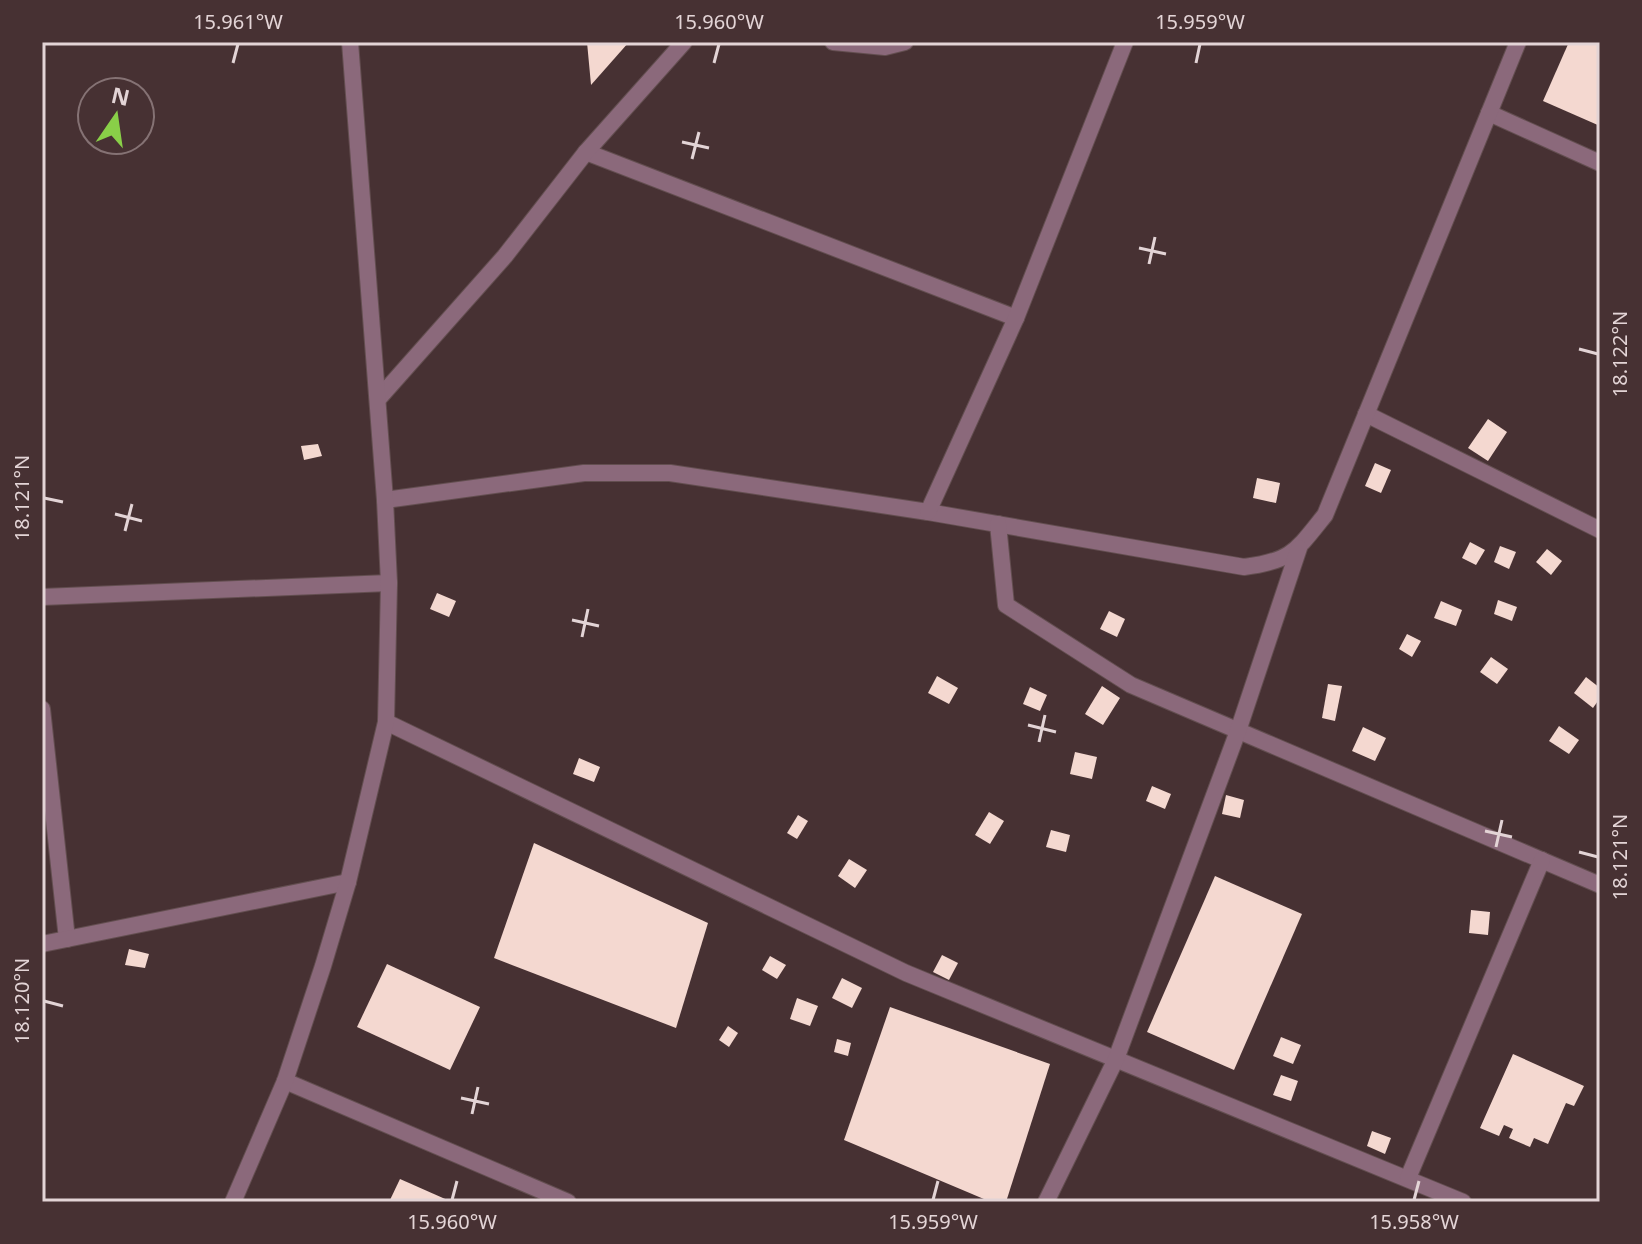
<svg xmlns="http://www.w3.org/2000/svg" width="1642" height="1244" font-family="'Noto Sans',sans-serif">
	<style>
		.building { fill: #f4d8d0 }
		.lines { fill: none; stroke-linecap: round; stroke-linejoin: round }
		.minor-casing { stroke: #634e50; stroke-width: 18 }
		.minor { stroke: #8b697b; stroke-width: 16 }
		.ticks { fill: none; stroke: #e3d4d6; stroke-width: 3 }
		.neatline { fill: none; stroke: #e3d4d6; stroke-width: 3 }
		.ticks-label { font-size: 20px; text-anchor: middle; fill: #e3d4d6 }
	</style>
	<rect width="100%" height="100%" fill="#473133"/>
	<g class="building">
		<polygon points="587,42 629,42 591,85"/>
		<polygon points="1569,42 1600,42 1600,126 1543,101"/>
		<polygon points="1488,419 1507,432 1488,461 1468,448"/>
		<polygon points="318,444 322,456 304,460 301,446"/>
		<polygon points="1375,463 1391,470 1381,493 1365,486"/>
		<polygon points="1257,478 1280,483 1276,503 1253,498"/>
		<polygon points="1470,542 1485,550 1476,565 1462,558"/>
		<polygon points="1500,546 1516,552 1509,569 1494,562"/>
		<polygon points="1547,549 1562,561 1551,575 1536,562"/>
		<polygon points="437,593 456,601 449,617 430,609"/>
		<polygon points="1498,600 1517,607 1512,621 1494,614"/>
		<polygon points="1441,601 1462,610 1456,626 1434,618"/>
		<polygon points="1109,611 1125,619 1117,637 1100,629"/>
		<polygon points="1407,634 1421,641 1412,657 1399,649"/>
		<polygon points="1491,657 1508,669 1497,684 1480,672"/>
		<polygon points="937,676 958,688 949,704 928,693"/>
		<polygon points="1586,677 1600,688 1600,698 1593,708 1574,693"/>
		<polygon points="1328,684 1342,686 1335,721 1322,718"/>
		<polygon points="1102,686 1120,698 1103,725 1085,714"/>
		<polygon points="1030,687 1047,695 1040,711 1023,704"/>
		<polygon points="1559,726 1579,740 1569,754 1549,741"/>
		<polygon points="1363,727 1386,738 1375,761 1352,751"/>
		<polygon points="1075,752 1097,757 1092,779 1070,774"/>
		<polygon points="579,758 600,767 594,782 573,774"/>
		<polygon points="1152,786 1171,794 1165,809 1146,801"/>
		<polygon points="1226,795 1244,800 1240,818 1222,814"/>
		<polygon points="989,812 1004,821 990,844 975,835"/>
		<polygon points="798,815 808,821 797,839 787,833"/>
		<polygon points="1051,830 1070,835 1066,852 1046,847"/>
		<polygon points="534,843 708,923 676,1028 494,958"/>
		<polygon points="849,859 867,870 855,888 838,876"/>
		<polygon points="1215,876 1302,914 1234,1070 1147,1032"/>
		<polygon points="1471,910 1490,912 1488,935 1469,933"/>
		<polygon points="129,949 149,954 145,968 125,965"/>
		<polygon points="942,955 958,963 949,980 933,972"/>
		<polygon points="770,956 786,965 777,979 762,970"/>
		<polygon points="387,964 480,1007 450,1070 357,1027"/>
		<polygon points="842,978 862,988 852,1008 832,998"/>
		<polygon points="797,998 818,1006 810,1026 790,1019"/>
		<polygon points="890,1007 1050,1064 1006,1202 991,1202 844,1140"/>
		<polygon points="728,1026 738,1033 729,1047 719,1040"/>
		<polygon points="1281,1037 1301,1045 1293,1064 1273,1056"/>
		<polygon points="837,1039 851,1043 848,1056 834,1052"/>
		<polygon points="1513,1054 1584,1086 1574,1106 1566,1103 1548,1144 1534,1138 1530,1147 1509,1138 1513,1129 1504,1125 1499,1136 1480,1128"/>
		<polygon points="1281,1075 1298,1081 1291,1101 1273,1095"/>
		<polygon points="1372,1131 1391,1138 1385,1154 1367,1146"/>
		<polygon points="400,1179 452,1202 389,1202"/>
	</g>
	<g class="lines">
		<defs>
			<g id="minor">
				<polyline points="833,42 885,47 905,42"/>
				<polyline points="1489,113 1600,163"/>
				<polyline points="586,152 1016,318"/>
				<polyline points="380,397 505,256 586,152 684,42"/>
				<polyline points="1366,414 1600,530"/>
				<path d="M385 500 584 473H670L928 512 1244 567C1292 561 1296 551 1325 515L1518 42"/>
				<polyline points="928,512 1016,318 1125,42"/>
				<polyline points="998,524 1006,605 1131,685 1600,885"/>
				<polyline points="42,597 389,583"/>
				<polyline points="42,709 67,939"/>
				<polyline points="386,722 906,973 1463,1202"/>
				<polyline points="42,944 348,882"/>
				<polyline points="285,1081 568,1202"/>
				<polyline points="1408,1178 1542,860"/>
				<polyline points="233,1202 285,1081 323,966 348,882 386,722 389,583 385,500 350,42"/>
				<polyline points="1046,1202 1116,1059 1238,731 1299,548"/>
			</g>
		</defs>
		<use href="#minor" class="minor-casing"/>
		<use href="#minor" class="minor"/>
	</g>
	<path class="ticks" d="M233 63 238 44M714 63 719 44M1196 63 1200 44M682 142 709 148M692 159 699 132M1139 248 1166 254M1149 264 1155 237M1579 349 1598 354M44 498 63 502M115 514 142 521M125 531 132 504M572 620 599 626M582 637 588 609M1028 725 1056 732M1039 742 1045 715M1485 831 1512 837M1496 847 1502 820M1579 852 1598 857M44 1001 63 1006M461 1098 489 1104M472 1114 478 1087M452 1200 457 1181M933 1200 938 1181M1414 1200 1419 1181"/>
	<rect width="1642" height="1244" fill="none" stroke="#473133" stroke-width="88"/>
	<g transform="translate(116 116) rotate(13)"><circle r="38" fill="#473133" stroke="#857274" stroke-width="2"/>
	<path d="M0-6L14 30L0 20L-14 30Z" fill="#89cf48"/>
	<text y="-12" font-size="22" font-weight="bold" text-anchor="middle" fill="#e3d4d6">N</text>
	</g>
	<rect x="44" y="44" width="1554" height="1156" class="neatline"/>
	<g class="ticks-label">
		<text x="238" y="29">15.961°W</text>
		<text x="719" y="29">15.960°W</text>
		<text x="1200" y="29">15.959°W</text>
		<text transform="translate(1620 354) rotate(-90)" y="7">18.122°N</text>
		<text transform="translate(22 498) rotate(-90)" y="7">18.121°N</text>
		<text transform="translate(1620 857) rotate(-90)" y="7">18.121°N</text>
		<text transform="translate(22 1001) rotate(-90)" y="7">18.120°N</text>
		<text x="452" y="1229">15.960°W</text>
		<text x="933" y="1229">15.959°W</text>
		<text x="1414" y="1229">15.958°W</text>
	</g>
</svg>
